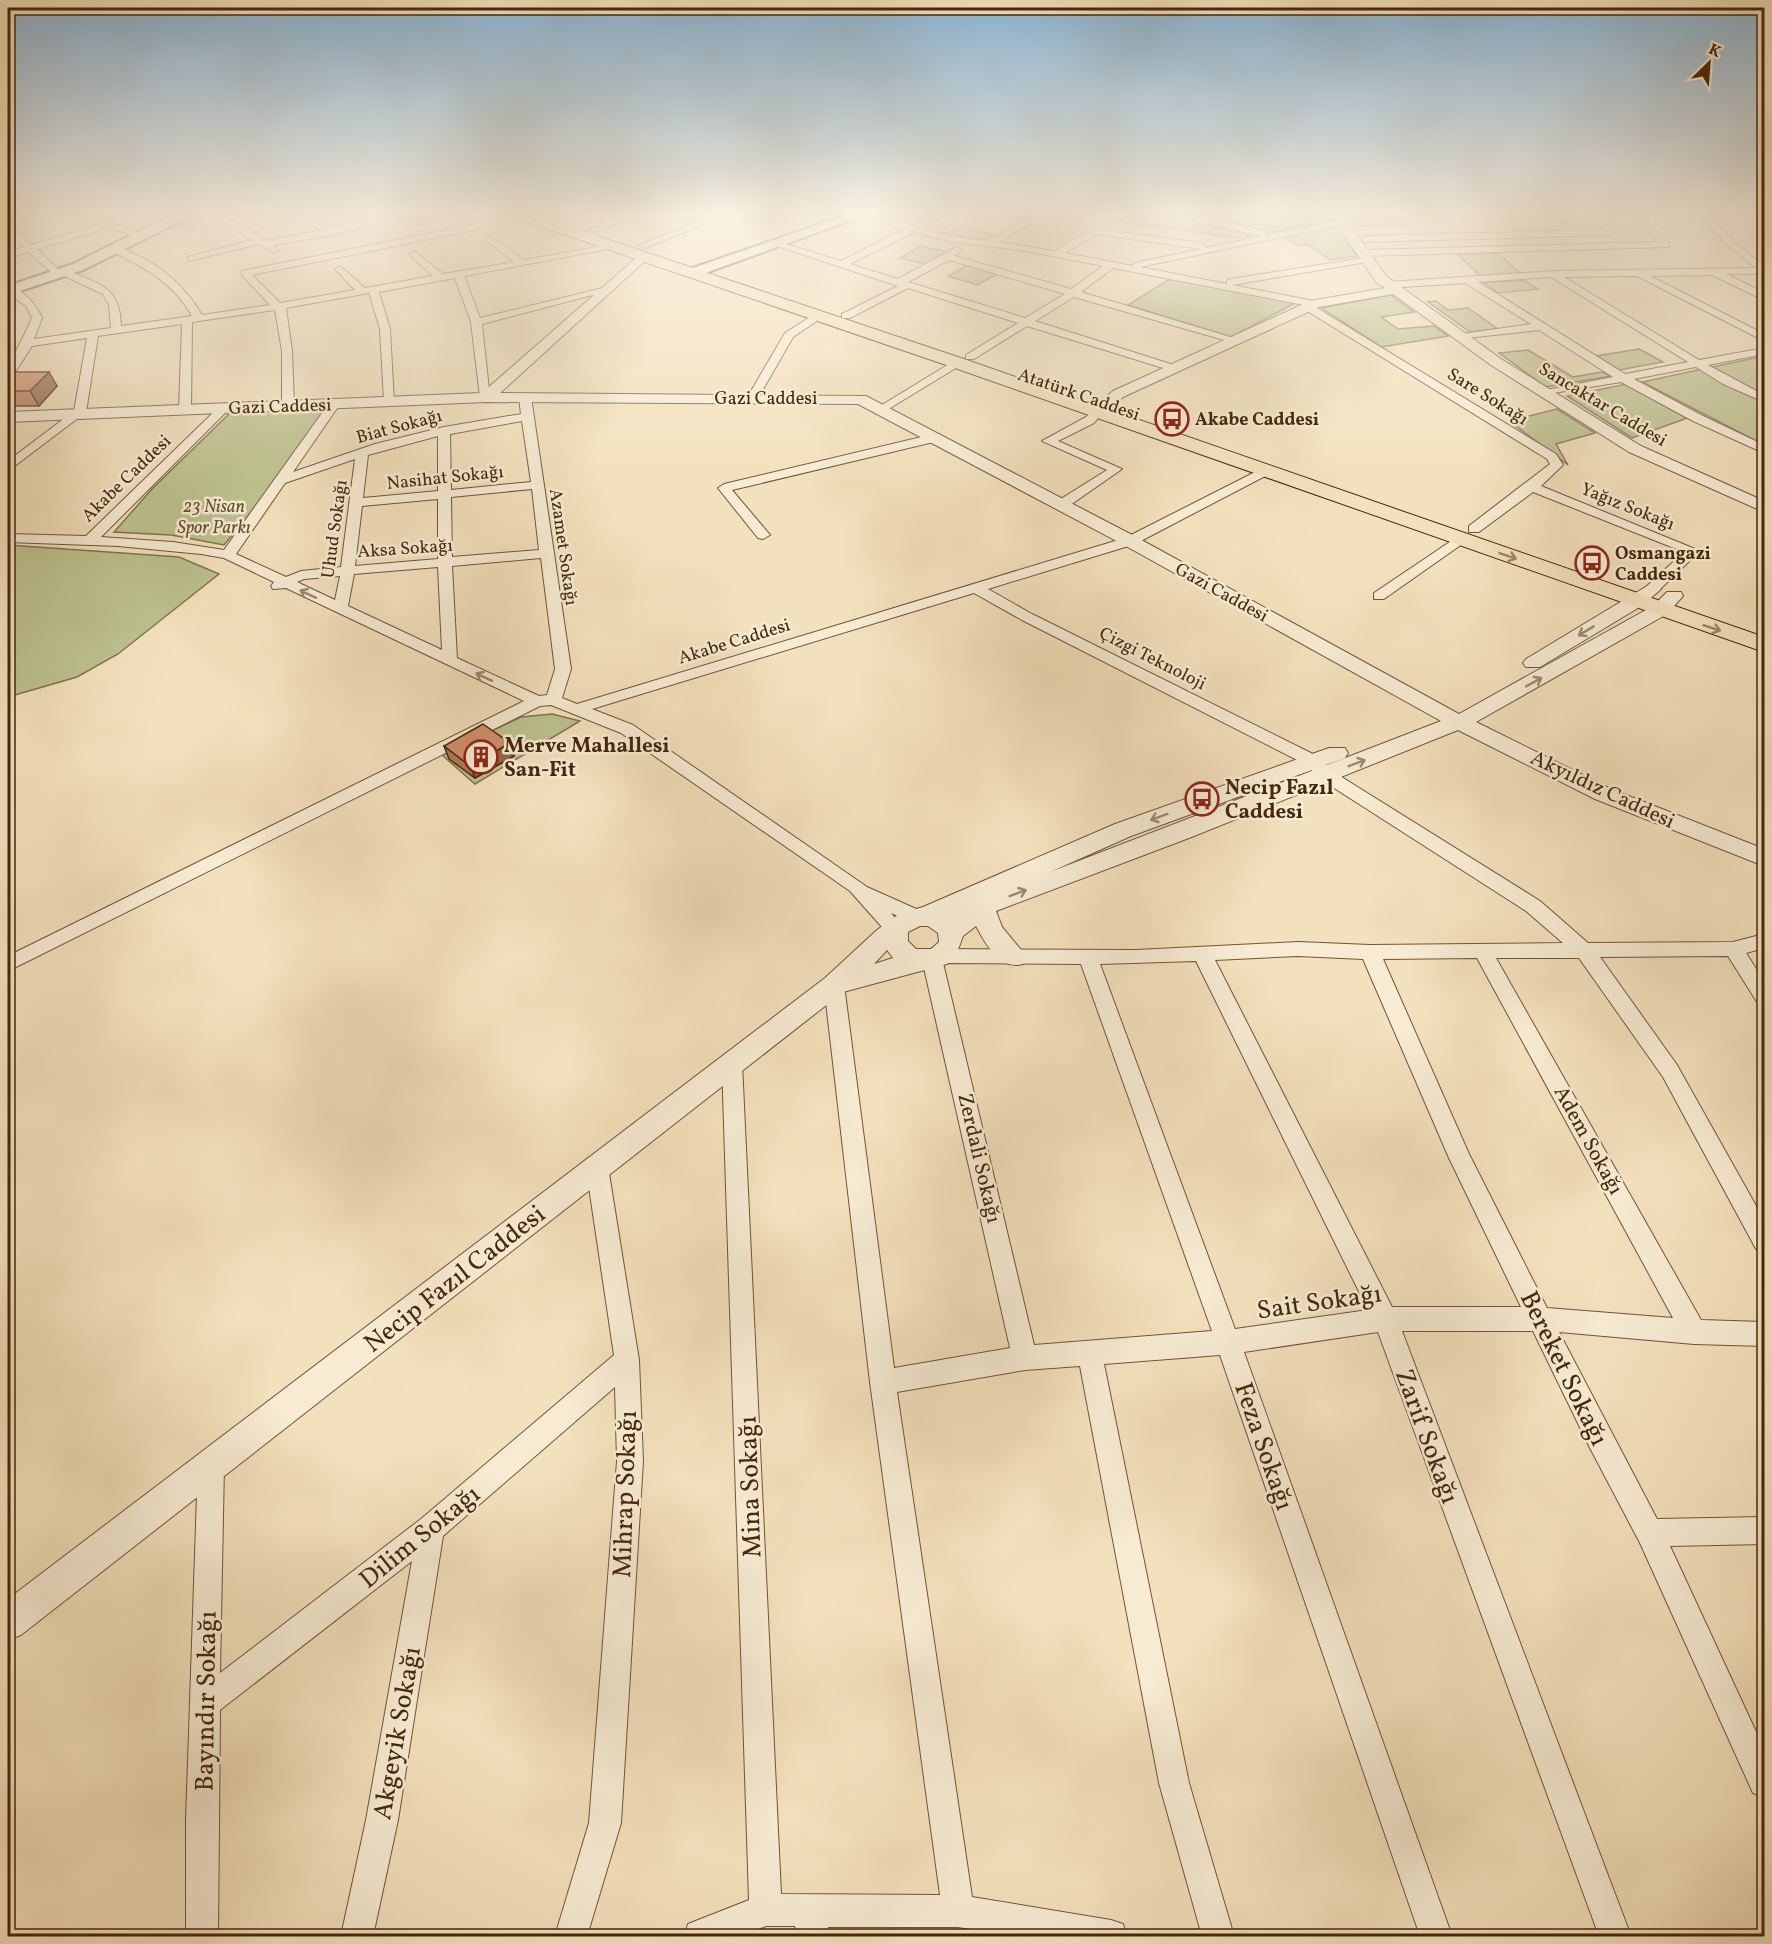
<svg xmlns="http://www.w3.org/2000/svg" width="1772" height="1944" font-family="Vollkorn,serif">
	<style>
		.green { fill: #bcc28f; stroke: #80744e; stroke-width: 1.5 }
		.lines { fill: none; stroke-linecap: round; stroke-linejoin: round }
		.minor-casing { stroke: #705538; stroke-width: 2 }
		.tertiary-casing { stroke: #705538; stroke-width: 2 }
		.secondary-casing { stroke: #45270c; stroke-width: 4 }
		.primary-casing { stroke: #45270c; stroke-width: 2 }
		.minor { fill: #f7ebd3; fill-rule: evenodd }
		.tertiary { fill: #f7ebd3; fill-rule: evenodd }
		.secondary { fill: #f7ebd3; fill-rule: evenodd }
		.primary { fill: #f3e0bc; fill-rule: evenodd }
		.wall { fill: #b4795a; stroke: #45270c; stroke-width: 1.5 }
		.shaded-wall { fill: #92634a; stroke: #45270c; stroke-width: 1.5 }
		.building { fill: #d18d69; stroke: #45270c; stroke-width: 1.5 }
		.oneway { stroke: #9c8464 }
		.oneway2 { stroke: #9e8970 }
		.labels { text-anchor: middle; stroke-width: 5; stroke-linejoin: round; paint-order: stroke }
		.far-street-label { font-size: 18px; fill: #45270c; stroke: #f7ebd3 }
		.far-poi-label { font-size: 18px; font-weight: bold; fill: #45270c; stroke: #f7ebd3; text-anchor: start }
		.far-park-label { font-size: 18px; font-style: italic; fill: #634e2d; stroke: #f7ebd3 }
		.poi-label { font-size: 21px; font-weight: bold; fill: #45270c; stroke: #f7ebd3; text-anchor: start }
		.street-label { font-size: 21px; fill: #45270c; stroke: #f7ebd3 }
		.near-street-label { font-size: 26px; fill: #45270c; stroke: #f7ebd3 }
	</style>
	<rect width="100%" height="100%" fill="#f3e0bc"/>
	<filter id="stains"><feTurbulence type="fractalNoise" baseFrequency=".00333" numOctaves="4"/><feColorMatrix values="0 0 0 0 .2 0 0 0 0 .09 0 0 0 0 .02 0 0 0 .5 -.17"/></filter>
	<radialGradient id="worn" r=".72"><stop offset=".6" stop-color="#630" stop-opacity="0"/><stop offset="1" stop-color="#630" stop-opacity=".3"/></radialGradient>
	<g class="green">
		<polygon points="418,212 486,212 410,226 390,219"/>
		<polygon points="883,212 943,212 914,225 881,214"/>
		<polygon points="1135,212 1197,212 1193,223 1258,234 1237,238 1119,221"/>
		<polygon points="1210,212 1231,212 1228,221 1283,227 1292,212 1324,212 1329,219 1273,232 1206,220"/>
		<polygon points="1402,216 1409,225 1356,226 1350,217"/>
		<polygon points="1589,219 1603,230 1571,232 1557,220"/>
		<polygon points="1332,225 1357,256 1330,260 1308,245 1298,245 1278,235"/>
		<polygon points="962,226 994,235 976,239 944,234"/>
		<polygon points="920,246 948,252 928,265 900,258"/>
		<polygon points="1498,253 1521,274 1480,276 1458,254"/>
		<polygon points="968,265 998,274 977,285 948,276"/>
		<polygon points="1170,279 1297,302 1231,337 1128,305"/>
		<polygon points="1525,281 1538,289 1498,293 1483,282"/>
		<polygon points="1391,295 1414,312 1381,317 1398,329 1434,326 1448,336 1381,347 1321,308"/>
		<polygon points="1436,301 1448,310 1468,308 1498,329 1470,332 1428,302"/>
		<polygon points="1639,349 1663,362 1619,370 1596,356"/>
		<polygon points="1528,350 1573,377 1602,372 1611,376 1546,387 1499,353"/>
		<polygon points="1764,356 1764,445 1642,382"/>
		<polygon points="1627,384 1690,417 1632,438 1567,396"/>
		<polygon points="329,407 269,491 224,545 171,535 114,532 152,489 231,412"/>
		<polygon points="1557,409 1595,433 1556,444 1568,465 1509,421"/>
		<polygon points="8,545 179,557 219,574 118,654 77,677 8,697"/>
		<polygon points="552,714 580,721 475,784 442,755 521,717"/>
	</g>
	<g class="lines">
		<defs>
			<g id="minor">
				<polygon points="23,212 39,212 8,221 8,215"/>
				<path d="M60 212H73L148 235 143 238 108 228 37 249 60 271 67 270C100 285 120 286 121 326L192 316C173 282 145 268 111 251L109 249 114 246C152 258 182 281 202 315L270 305 242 275V271L526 214 531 217 529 219 252 275 280 303 355 290 335 269 340 266 365 288 433 276 411 256 409 254 414 251 443 274 514 262 487 241V237L490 236 524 260 614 244 619 247 464 276 480 318 603 288 608 291 482 324 490 399 480 397 471 322 455 278 379 292 390 329 394 403 384 401 380 329 369 293 286 308 292 351 294 405 288 408 282 405V351L275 310 192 322 191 409 185 413 179 409 182 324 98 336 86 412 8 471V461L74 411 87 338 32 346 12 377 8 378C8 363 25 335 32 318L26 306 8 293V288C24 288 36 305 42 318L34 339 111 328 109 305 103 294 62 275 55 276 29 252 8 258V252L24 247 8 232V224L32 245 99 225Z"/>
				<path d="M209 212H219L245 228 295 216 291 212 313 213 312 217 331 227 406 212H423L332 235 273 245 279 250 274 253 259 244 188 261V257L252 240ZM302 220 321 230 266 241 252 232Z"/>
				<polygon points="633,212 645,212 596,232 588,230"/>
				<polygon points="723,212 735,212 645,248 637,246"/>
				<path d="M848 212H862L913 226 941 212H952L922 228C937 232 977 244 991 239 1011 231 1027 212 1049 212L1000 242 1054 251 1121 212H1131L1104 230 1202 243 1206 248 1262 236 1196 222 1197 212H1205L1204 218 1266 231V235L1343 220 1345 222 1340 225 1140 267 1227 284V280L1231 279 1370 257 1372 259 1367 262 1232 285 1319 302 1320 304 1315 307 1556 454 1563 465 1541 486 1700 551 1657 592 1652 593 1645 589 1647 586 1684 552 1533 492 1479 532H1469V526L1550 464 1547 459 1304 309V305L1113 268 1081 292 1240 340 1231 342 1074 297 1035 321 1177 366V370L1173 371 1027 326 974 359H966V355L1018 323 908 288 850 318H842V314L898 286 771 244 776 241 841 261 905 229ZM915 232 947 241 1021 250 1103 266 1071 289 955 256 962 250 957 247 898 279 850 264ZM1096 234 1201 249 1134 263 1133 266 1065 253ZM949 260 1065 294 1025 318 908 282Z"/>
				<polygon points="1334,212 1442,212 1438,215 1336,217 1331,214"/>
				<polygon points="1628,212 1637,212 1669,243 1669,247 1363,256 1358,253 1363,250 1658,242"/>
				<path d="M1698 212H1707L1733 241 1764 266V274H1727L1764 293V300L1712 275 1650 276 1764 334V341L1637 276 1564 277 1699 360 1764 348V354L1708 365 1764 395V402L1723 384 1696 367 1634 379 1701 415 1764 445V453L1693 421 1621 382 1541 395V391L1613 377 1539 330 1458 339 1457 337 1462 334 1531 324 1465 283 1388 288 1383 285 1388 282 1553 271 1756 268 1727 245ZM1551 277 1688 362 1625 374 1478 282Z"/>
				<polygon points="1606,230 1611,233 1609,235 1365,242 1360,239 1365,236"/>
				<polygon points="815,314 824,316 793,337 757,400 749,400 747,398 785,333"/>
				<polygon points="954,361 964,363 887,410 877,408"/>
				<path d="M525 394 531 397 571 669 562 698 577 704 1125 538 1267 466 1271 467V473L1135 544 988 589 1032 614 1319 757 1332 771 1540 901 1588 943 1733 942 1764 934V948L1746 953 1764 981V1004L1757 1002 1728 956 1600 957 1677 1065 1764 1220V1252L1756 1249 1663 1077 1579 958H1496L1701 1320 1764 1322V1346L1694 1344 1559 1332 1657 1519 1764 1517V1544L1670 1546 1764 1749V1797L1753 1793 1640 1543 1590 1448 1533 1331H1402L1631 1936H1599L1378 1332 1244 1352 1452 1936H1420L1220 1355 1104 1364 1189 1783 1234 1936H1202L1159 1783 1080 1366 1025 1370 897 1392 972 1897 1111 1920 1123 1924 1127 1936H1014L958 1927H828L829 1936H797L795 1926H766L740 1936H684L688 1924 749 1900 722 1063 725 1057 732 1054 739 1057 742 1063 781 1894 940 1895 870 1382 824 985 827 980 834 977 841 980 844 985 894 1368 1010 1348 922 959 925 954 939 949 1136 950 1298 942 1370 945 1563 943 1526 911 1320 779 1307 765 1022 620 974 593 592 709 633 725 867 887 923 912 925 917 923 922 916 924 891 913 905 930 903 935H889L850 891 621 733 551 705 540 706 8 971V956L524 701 286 588 273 589 271 586 274 582 224 558 201 554 118 546 8 542V534L86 536 221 405H229V409L101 537 173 542 224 550 330 402 340 404 293 472 375 444 444 427 521 414 519 397ZM522 421 531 482 451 490 450 434ZM438 436V491L363 498 368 455ZM355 459 341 567 301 571 286 577 236 554 285 483ZM532 489 539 550 452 557 451 497ZM438 499V559L355 566 362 506ZM541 558 555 669 547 695 539 696 457 658 452 566ZM438 567 442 650 348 606 354 574ZM340 576 335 600 297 582 304 579ZM1298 956 1363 959 1449 1158 1521 1307H1392L1215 960ZM1477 958 1673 1318 1547 1308 1469 1154 1383 959ZM1196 961 1368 1310 1235 1329 1100 964ZM943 963 1081 964 1212 1331 1034 1345Z"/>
				<polygon points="1094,409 1104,411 1094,423 1058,441 1122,469 1066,508 1056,508 1056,502 1107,470 1042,441 1086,417"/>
				<polygon points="934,434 938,435 938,441 732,490 770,535 763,539 758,538 718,488 724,484"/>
				<polygon points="1460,535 1465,536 1465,542 1384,599 1374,599 1374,593"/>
				<polygon points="597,1157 605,1160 608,1167 639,1360 643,1461 621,1823 587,1936 555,1936 589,1823 617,1461 615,1387 443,1536 398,1820 373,1936 341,1936 366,1820 412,1561 220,1710 218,1936 186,1936 186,1820 198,1465 202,1456 211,1452 220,1456 224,1465 220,1673 421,1519 614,1355 586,1167 589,1160"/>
			</g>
			<g id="tertiary">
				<polygon points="1329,212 1341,212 1386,276 1501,359 1641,446 1764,501 1764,512 1629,452 1491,365 1393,294 1319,307 1123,397 1103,414 1093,414 1090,411 1093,408 1113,391 1310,301 1385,288 1376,282"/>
				<path d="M643 252 647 253V259L500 393 866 396 1136 537 1459 714 1653 606 1667 592H1681L1683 596 1667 614 1476 722 1611 789 1764 849V866L1595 799 1458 730 1189 838 996 911 1002 927 1027 957 1023 964C1000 971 985 943 976 926L963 936 955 958 947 964 843 992 21 1635 8 1640V1599L825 978 877 930 899 914 923 907 1115 824 1329 748H1345L1348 753 1345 758 1131 836 1050 872 1441 721 1124 545 858 404 486 402 8 422V412L482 393ZM920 926H928L938 933 939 942 931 949H916L908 941V932ZM887 950 893 958 874 964Z"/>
				<polygon points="1652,583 1661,589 1643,605 1540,667 1526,667 1523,663 1526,659"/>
			</g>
			<g id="secondary">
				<polygon points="187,212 207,212 169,227 83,270 8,295 8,286 73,264 159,221"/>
				<polygon points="855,212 874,212 697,276 692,277 685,273 687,270"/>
			</g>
			<polygon id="primary" points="505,212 526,212 964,359 1764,637 1764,652 952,367 507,215"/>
		</defs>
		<use href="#minor" class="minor-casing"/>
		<use href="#tertiary" class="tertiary-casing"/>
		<use href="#secondary" class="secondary-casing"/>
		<use href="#primary" class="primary-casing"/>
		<use href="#minor" class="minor"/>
		<use href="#tertiary" class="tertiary"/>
		<use href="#secondary" class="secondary"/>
		<use href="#primary" class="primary"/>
	</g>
	<g class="wall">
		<polygon points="8,379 57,386 39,406 8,406"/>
		<polygon points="510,743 514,756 475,778 449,759 444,746"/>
	</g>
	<g class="shaded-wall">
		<polygon points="49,372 57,386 39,406 30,391"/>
		<polygon points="510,743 514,756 475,778 470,766"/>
	</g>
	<g class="building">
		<polygon points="15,372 49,372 30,391 8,391 8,379"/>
		<polygon points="483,724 510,743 470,766 444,746"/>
	</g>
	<defs><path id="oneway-shaft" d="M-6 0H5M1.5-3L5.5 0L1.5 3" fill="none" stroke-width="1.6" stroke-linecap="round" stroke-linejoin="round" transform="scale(1.5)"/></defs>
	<g class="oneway">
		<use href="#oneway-shaft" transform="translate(1508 556) rotate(19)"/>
		<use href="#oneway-shaft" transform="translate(1712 628) rotate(18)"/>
	</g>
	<g class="oneway2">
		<use href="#oneway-shaft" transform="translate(308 594) rotate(-155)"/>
		<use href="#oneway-shaft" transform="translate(1586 631) rotate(149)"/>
		<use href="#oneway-shaft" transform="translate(484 677) rotate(-155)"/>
		<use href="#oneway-shaft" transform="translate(1534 682) rotate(-29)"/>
		<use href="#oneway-shaft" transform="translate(1357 763) rotate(-21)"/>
		<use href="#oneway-shaft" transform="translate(1159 817) rotate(160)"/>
		<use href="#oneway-shaft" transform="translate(1018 893) rotate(-21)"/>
	</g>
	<linearGradient id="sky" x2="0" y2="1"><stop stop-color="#8cb6d7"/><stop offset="0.44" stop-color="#faf1e1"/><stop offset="1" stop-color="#faf1e1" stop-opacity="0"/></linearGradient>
	<rect width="1772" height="484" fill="url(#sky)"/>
	<defs>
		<symbol id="bus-ring" viewBox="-11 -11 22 22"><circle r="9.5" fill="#f7ebd3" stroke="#8f2418" stroke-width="1.5"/><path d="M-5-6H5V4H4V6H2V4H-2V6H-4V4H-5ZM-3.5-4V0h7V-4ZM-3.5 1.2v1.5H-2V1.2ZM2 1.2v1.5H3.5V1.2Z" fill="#8f2418"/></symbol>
		<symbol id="building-ring" viewBox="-11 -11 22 22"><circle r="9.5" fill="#f7ebd3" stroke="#8f2418" stroke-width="1.5"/><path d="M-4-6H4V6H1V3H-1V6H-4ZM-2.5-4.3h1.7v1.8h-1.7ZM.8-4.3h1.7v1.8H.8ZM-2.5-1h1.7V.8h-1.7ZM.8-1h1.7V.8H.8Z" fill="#8f2418"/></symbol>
	</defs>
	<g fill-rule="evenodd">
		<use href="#bus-ring" x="1153" y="400" width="38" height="38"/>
		<use href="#bus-ring" x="1573" y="544" width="38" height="38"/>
		<use href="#building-ring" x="462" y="738" width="38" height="38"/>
		<use href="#bus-ring" x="1183" y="780" width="38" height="38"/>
	</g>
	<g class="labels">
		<g class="far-street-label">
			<text transform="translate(1079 394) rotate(19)" y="6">Atatürk Caddesi</text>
			<text transform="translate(1488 396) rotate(32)" y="6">Sare Sokağı</text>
			<text x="766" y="404">Gazi Caddesi</text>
			<text transform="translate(1603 404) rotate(31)" y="6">Sancaktar Caddesi</text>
			<text transform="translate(280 406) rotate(-2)" y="6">Gazi Caddesi</text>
			<text transform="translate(399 426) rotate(-15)" y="6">Biat Sokağı</text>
			<text transform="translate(445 477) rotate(-6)" y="6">Nasihat Sokağı</text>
			<text transform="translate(126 478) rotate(-44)" y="6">Akabe Caddesi</text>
			<text transform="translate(1628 506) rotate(22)" y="6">Yağız Sokağı</text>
			<text transform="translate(334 529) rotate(-82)" y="6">Uhud Sokağı</text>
			<text transform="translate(564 547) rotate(82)" y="6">Azamet Sokağı</text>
			<text transform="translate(405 548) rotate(-4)" y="6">Aksa Sokağı</text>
			<text transform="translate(1222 592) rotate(29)" y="6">Gazi Caddesi</text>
			<text transform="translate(734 641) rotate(-17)" y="6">Akabe Caddesi</text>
			<text transform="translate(1153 658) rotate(27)" y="6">Çizgi Teknoloji</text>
		</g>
		<g class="far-poi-label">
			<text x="1195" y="425">Akabe Caddesi</text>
			<text x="1615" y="559">Osmangazi<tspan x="1615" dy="21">Caddesi</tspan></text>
		</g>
		<g class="far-park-label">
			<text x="214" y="512">23 Nisan<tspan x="214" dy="21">Spor Parkı</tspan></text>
		</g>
		<g class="poi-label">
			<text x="504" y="752">Merve Mahallesi<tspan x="504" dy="24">San-Fit</tspan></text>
			<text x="1225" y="794">Necip Fazıl<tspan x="1225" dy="24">Caddesi</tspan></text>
		</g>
		<g class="street-label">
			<text transform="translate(1603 789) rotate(25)" y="7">Akyıldız Caddesi</text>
			<text transform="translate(1589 1140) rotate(61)" y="7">Adem Sokağı</text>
			<text transform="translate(980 1158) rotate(77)" y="7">Zerdali Sokağı</text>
		</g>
		<g class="near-street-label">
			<text transform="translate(454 1278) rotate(-38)" y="9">Necip Fazıl Caddesi</text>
			<text transform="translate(1319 1301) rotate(-8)" y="9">Sait Sokağı</text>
			<text transform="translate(1565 1368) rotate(64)" y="9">Bereket Sokağı</text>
			<text transform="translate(1428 1436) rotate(70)" y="9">Zarif Sokağı</text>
			<text transform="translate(1265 1446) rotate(71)" y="9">Feza Sokağı</text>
			<text transform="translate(749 1487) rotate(-92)" y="9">Mina Sokağı</text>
			<text transform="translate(624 1494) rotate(-88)" y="9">Mihrap Sokağı</text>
			<text transform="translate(419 1536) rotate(-39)" y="9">Dilim Sokağı</text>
			<text transform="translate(205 1701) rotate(-89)" y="9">Bayındır Sokağı</text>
			<text transform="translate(396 1733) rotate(-80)" y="9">Akgeyik Sokağı</text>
		</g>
	</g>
	<rect width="1772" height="1944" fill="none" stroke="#f3e0bc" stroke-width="30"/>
	<rect x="9" y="9" width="1754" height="1926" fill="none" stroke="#45270c" stroke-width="3"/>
	<rect x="15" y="15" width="1742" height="1914" fill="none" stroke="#45270c" stroke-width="1.5"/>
	<g transform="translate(1709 63) rotate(25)" stroke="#f7ebd3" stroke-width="4.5" paint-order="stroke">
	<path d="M0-4.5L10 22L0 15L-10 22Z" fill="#45270c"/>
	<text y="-9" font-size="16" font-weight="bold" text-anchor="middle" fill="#45270c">K</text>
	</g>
	<rect width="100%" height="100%" filter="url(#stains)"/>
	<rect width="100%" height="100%" fill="url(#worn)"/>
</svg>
